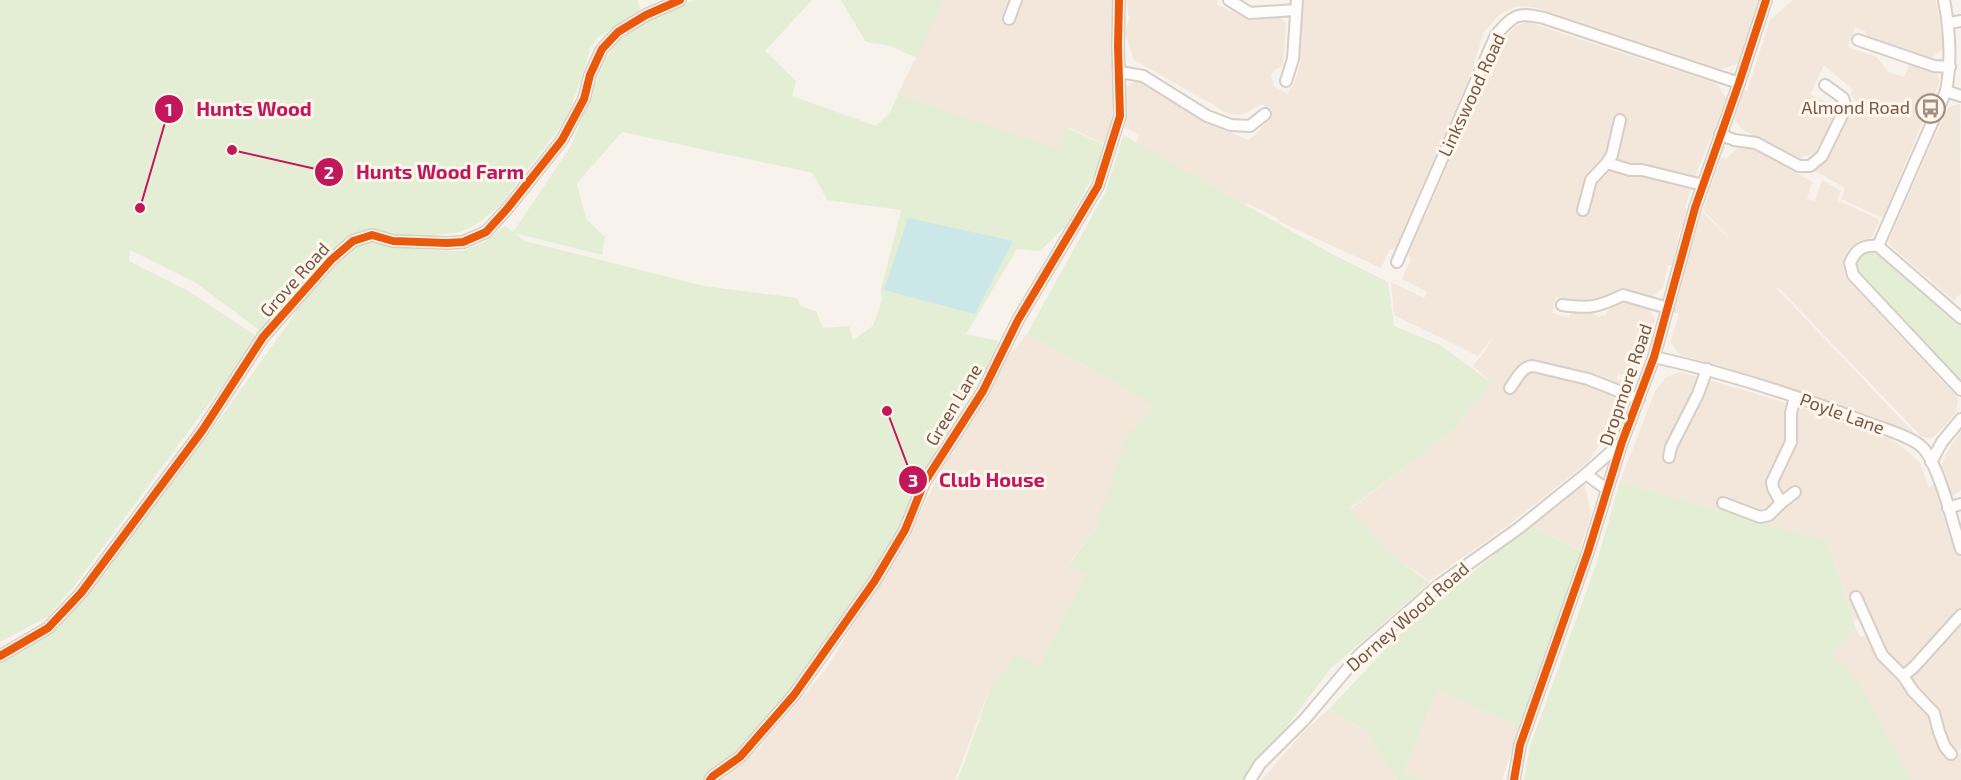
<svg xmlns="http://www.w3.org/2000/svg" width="1961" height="780" font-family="'Exo 2',sans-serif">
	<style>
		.residential { fill: #f3e7db }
		.green { fill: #e4eed4; fill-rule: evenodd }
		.water { fill: #cbe7e8 }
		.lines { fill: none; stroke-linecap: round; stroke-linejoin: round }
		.minor-casing { stroke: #d6cec8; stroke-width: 14 }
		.minor { stroke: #fefdfc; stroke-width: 10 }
		.cycleway-casing { stroke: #fff7ec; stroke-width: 11 }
		.cycleway { stroke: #e8590c; stroke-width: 8 }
		.labels { text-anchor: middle; stroke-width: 6; stroke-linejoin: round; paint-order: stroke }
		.street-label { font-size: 18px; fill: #775849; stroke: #fff7ec }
		.poi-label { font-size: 18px; fill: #775849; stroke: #fff7ec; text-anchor: end }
		.leader { fill: none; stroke: #c2185b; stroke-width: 2 }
		.callout-dot { fill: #c2185b; stroke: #fff7ec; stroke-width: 2 }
		.mark-label { font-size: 18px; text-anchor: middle; font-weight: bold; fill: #fff }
		.callout-label { font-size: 20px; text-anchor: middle; font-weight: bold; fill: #c2185b; stroke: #fff7ec; stroke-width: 6; stroke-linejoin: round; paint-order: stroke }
	</style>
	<rect width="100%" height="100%" fill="#f7f2eb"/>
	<g class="residential">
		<polygon points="944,0 1113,0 1114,89 1109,146 1069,128 1059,150 898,94"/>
		<polygon points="1126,0 1218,0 1216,4 1230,11 1239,10 1276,15 1286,23 1283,66 1275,69 1271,76 1274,86 1287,94 1295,81 1300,64 1301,0 1760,0 1740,63 1721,69 1538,8 1524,6 1515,7 1500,14 1484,32 1471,73 1395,249 1390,249 1381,268 1278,221 1279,219 1249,204 1246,205 1136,143 1139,135 1122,126 1122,88 1138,80 1216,126 1248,140 1255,135 1272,116 1262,104 1246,113 1237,115 1229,114 1134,60 1125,33 1129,19"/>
		<polygon points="1793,0 1936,0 1944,48 1930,59 1868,38 1865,31 1855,27 1848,47 1877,57 1888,72 1904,77 1910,63 1936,72 1940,81 1883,217 1878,216 1841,199 1845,188 1814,170 1827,160 1848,118 1856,117 1861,106 1850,95 1853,90 1824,65 1810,94 1834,106 1838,112 1818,153 1795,159 1742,129 1733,117 1744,90 1747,91 1770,20"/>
		<polygon points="1527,22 1718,84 1726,99 1691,187 1685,208 1689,209 1683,229 1680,230 1672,265 1668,265 1663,288 1648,299 1626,291 1585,304 1556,297 1552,313 1569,318 1571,313 1593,313 1598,317 1606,315 1610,307 1625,302 1648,308 1655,320 1634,377 1618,374 1617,379 1627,381 1629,387 1615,418 1589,461 1506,527 1429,581 1390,554 1350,509 1426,452 1455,427 1492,383 1473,366 1485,351 1493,337 1478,356 1394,315 1391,282 1424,298 1427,292 1402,279 1411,259 1408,255 1502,41 1516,26"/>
		<polygon points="1960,104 1961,293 1955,300 1953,300 1891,246 1889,240 1947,109 1953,105"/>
		<polygon points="1740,145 1755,148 1814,183 1811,185 1807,199 1815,201 1822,180 1841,191 1837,200 1878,219 1879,223 1871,238 1858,241 1847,251 1843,267 1845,277 1958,398 1956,413 1936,435 1931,438 1920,437 1919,434 1777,286 1778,290 1917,436 1911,432 1862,417 1835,404 1679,354 1670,342 1679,314 1673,312 1702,211 1740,250 1703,210 1721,157 1726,159"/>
		<polygon points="1027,334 1118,384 1166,406 1123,492 1069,563 1085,575 1039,667 990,688 955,780 719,780 758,749 826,669 854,622 904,546 943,466 1008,356"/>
		<polygon points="1681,372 1814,411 1889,438 1904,448 1920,463 1929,488 1934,484 1944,518 1954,533 1961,559 1961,608 1917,656 1913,664 1904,669 1884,650 1869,615 1854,621 1827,541 1620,482 1655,391 1666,377"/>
		<polygon points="1961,431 1961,490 1951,497 1948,492 1941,468 1946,454"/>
		<polygon points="1585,485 1591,515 1580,550 1529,525 1571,492"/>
		<polygon points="1961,622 1961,748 1957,752 1950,745 1943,732 1945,729 1938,709 1919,690 1910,676 1917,672"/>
		<polygon points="1856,628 1860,637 1867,635 1869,636 1904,691 1931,715 1941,747 1951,761 1961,752 1961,780 1913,780 1906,771 1832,653"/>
		<polygon points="1438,690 1519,727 1502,780 1433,780 1403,774"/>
		<polygon points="1329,709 1366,731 1397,780 1262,780 1303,732"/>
	</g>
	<g class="green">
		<path d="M0 0H637L640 7 639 11 597 38 590 49 580 83 565 121 500 205 480 222 461 232 429 236 426 250 462 251 484 242 505 226 513 232 571 146 604 62 618 41 652 18 694 0H812L765 51 796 81 792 96 876 126 891 111 898 94 1059 149 1067 128 1105 145 1098 167 1065 227 1040 251 1017 249 966 334 999 341 992 359 922 477 892 544 835 633 746 745 705 780H0V660L50 634 107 568 205 439 293 317 333 238 262 332 196 283 130 250 129 261 190 292 258 337 75 585 49 616 0 642ZM622 132 813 173 827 200 901 210 881 290 882 300 873 326 853 340 849 326 823 328 816 311 800 306 797 298 704 286 525 241 514 233 602 255 605 237 586 219 577 183Z"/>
		<polygon points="841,0 944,0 917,58 890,46 866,42"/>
		<polygon points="1123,135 1330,253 1388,282 1394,326 1440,345 1492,383 1455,427 1426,452 1350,508 1390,554 1430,583 1330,669 1279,737 1242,780 957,780 964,764 990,688 1017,654 1039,666 1085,575 1069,564 1101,521 1096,519 1106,499 1128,432 1155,407 1118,384 1027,334 1106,191"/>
		<polygon points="1866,251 1875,252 1961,324 1961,386 1858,272 1857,260"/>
		<polygon points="1620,482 1827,541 1856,628 1832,653 1859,683 1906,771 1913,780 1524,780 1530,746 1595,568"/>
		<polygon points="1529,525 1583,552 1550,638 1519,727 1438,690 1403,774 1433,780 1397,780 1366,731 1329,709 1402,632"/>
	</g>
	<polygon class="water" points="908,218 1013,241 975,314 884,290"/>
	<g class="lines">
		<defs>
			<g id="minor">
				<polyline points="1229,0 1250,13 1295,10"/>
				<polyline points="1009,19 1016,0"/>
				<polyline points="1949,23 1961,21"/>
				<polyline points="1858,40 1934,66 1950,67"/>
				<polyline points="1120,72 1143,76 1207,116 1231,125 1250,126 1265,114"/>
				<polyline points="1286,81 1293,59 1297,0"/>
				<polyline points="1946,91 1961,96"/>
				<polyline points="1720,134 1734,140 1756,143 1799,166 1810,166 1822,156 1846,107 1843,98 1825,85"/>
				<polyline points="1607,163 1630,170 1642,170 1703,185"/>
				<polyline points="1583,210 1591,180 1607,163 1612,155 1620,120"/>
				<path d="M1878 246 1946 91C1952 60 1950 31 1944 0"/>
				<path d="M1397 262 1496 35C1514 14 1518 12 1544 18L1739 83"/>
				<path d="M1562 305C1590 309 1598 307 1623 295L1668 308"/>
				<path d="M1961 318 1878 246C1863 245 1856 249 1850 263L1853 275 1961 390"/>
				<path d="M1654 357C1727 373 1798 396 1868 423 1882 428 1912 437 1922 447 1938 462 1954 527 1961 549"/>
				<path d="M1510 388C1516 380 1522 366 1533 366L1588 379 1639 399"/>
				<polyline points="1669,457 1671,447 1698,394 1707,369"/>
				<polyline points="1931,462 1942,442 1961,419"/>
				<polyline points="1586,474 1606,489"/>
				<polyline points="1723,503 1760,517 1769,515 1781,503 1773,488 1772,482 1791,442 1791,413 1795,397"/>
				<polyline points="1781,503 1795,492"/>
				<polyline points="1948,508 1961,504"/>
				<polyline points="1856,597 1882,655 1903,676 1913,691 1934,713 1939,732 1945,747 1951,754"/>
				<polyline points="0,656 48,628 81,593 202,431 263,337 331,260 353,241 372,235 393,241 447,243 463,242 486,232 507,209 562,140 584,99 590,75 602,49 618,32 646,15 680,0"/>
				<polyline points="1903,676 1914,667 1961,615"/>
				<polyline points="710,780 713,776 740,757 794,695 874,582 905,530 924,483 983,391 1018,320 1098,186 1120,116 1118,46 1119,0"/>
				<polyline points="1250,780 1260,764 1305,719 1360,654 1439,585 1519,528 1586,474 1622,442"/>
				<polyline points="1514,780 1520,745 1588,552 1622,442 1654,357 1695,208 1739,83 1766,0"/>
			</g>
		</defs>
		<use href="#minor" class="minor-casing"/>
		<use href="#minor" class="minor"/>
		<defs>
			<g id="cycleway">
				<polyline points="0,656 48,628 81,593 202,431 263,337 331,260 353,241 372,235 393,241 447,243 463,242 486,232 507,209 562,140 584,99 590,75 602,49 618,32 646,15 680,0"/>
				<polyline points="710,780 713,776 740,757 794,695 874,582 905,530 924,483 983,391 1018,320 1098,186 1120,116 1118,46 1119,0"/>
				<polyline points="1514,780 1520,745 1588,552 1622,442 1654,357 1695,208 1739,83 1766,0"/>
			</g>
		</defs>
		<use href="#cycleway" class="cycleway-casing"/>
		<use href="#cycleway" class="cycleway"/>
	</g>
	<defs>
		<symbol id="bus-ring" viewBox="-11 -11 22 22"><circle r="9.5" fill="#fff7ec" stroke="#a48e82" stroke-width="1.5"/><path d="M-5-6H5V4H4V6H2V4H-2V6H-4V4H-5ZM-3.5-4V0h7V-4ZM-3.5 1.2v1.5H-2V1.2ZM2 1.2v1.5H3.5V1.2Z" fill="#a48e82"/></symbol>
	</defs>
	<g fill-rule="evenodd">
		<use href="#bus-ring" x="1914" y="92" width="33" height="33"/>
	</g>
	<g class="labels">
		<g class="street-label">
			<text transform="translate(1472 95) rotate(-65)" y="6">Linkswood Road</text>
			<text transform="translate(295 280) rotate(-48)" y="6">Grove Road</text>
			<text transform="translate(1626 385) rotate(-71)" y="6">Dropmore Road</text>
			<text transform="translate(954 405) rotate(-59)" y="6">Green Lane</text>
			<text transform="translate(1842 414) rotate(20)" y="6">Poyle Lane</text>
			<text transform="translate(1408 617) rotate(-41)" y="6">Dorney Wood Road</text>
		</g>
		<g class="poi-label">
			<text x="1910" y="114">Almond Road</text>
		</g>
	</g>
	<path class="leader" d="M140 208L169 109M232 150L329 172M887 411L913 480"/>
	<g class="callout-dot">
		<circle cx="140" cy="208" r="6"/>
		<circle cx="232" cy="150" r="6"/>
		<circle cx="887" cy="411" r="6"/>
		<circle cx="169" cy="109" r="15"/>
		<circle cx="329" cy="172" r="15"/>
		<circle cx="913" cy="480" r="15"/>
	</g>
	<g class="mark-label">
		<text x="169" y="116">1</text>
		<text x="329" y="179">2</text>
		<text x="913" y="487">3</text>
	</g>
	<g class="callout-label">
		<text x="254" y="116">Hunts Wood</text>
		<text x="440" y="179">Hunts Wood Farm</text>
		<text x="992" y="487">Club House</text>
	</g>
</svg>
